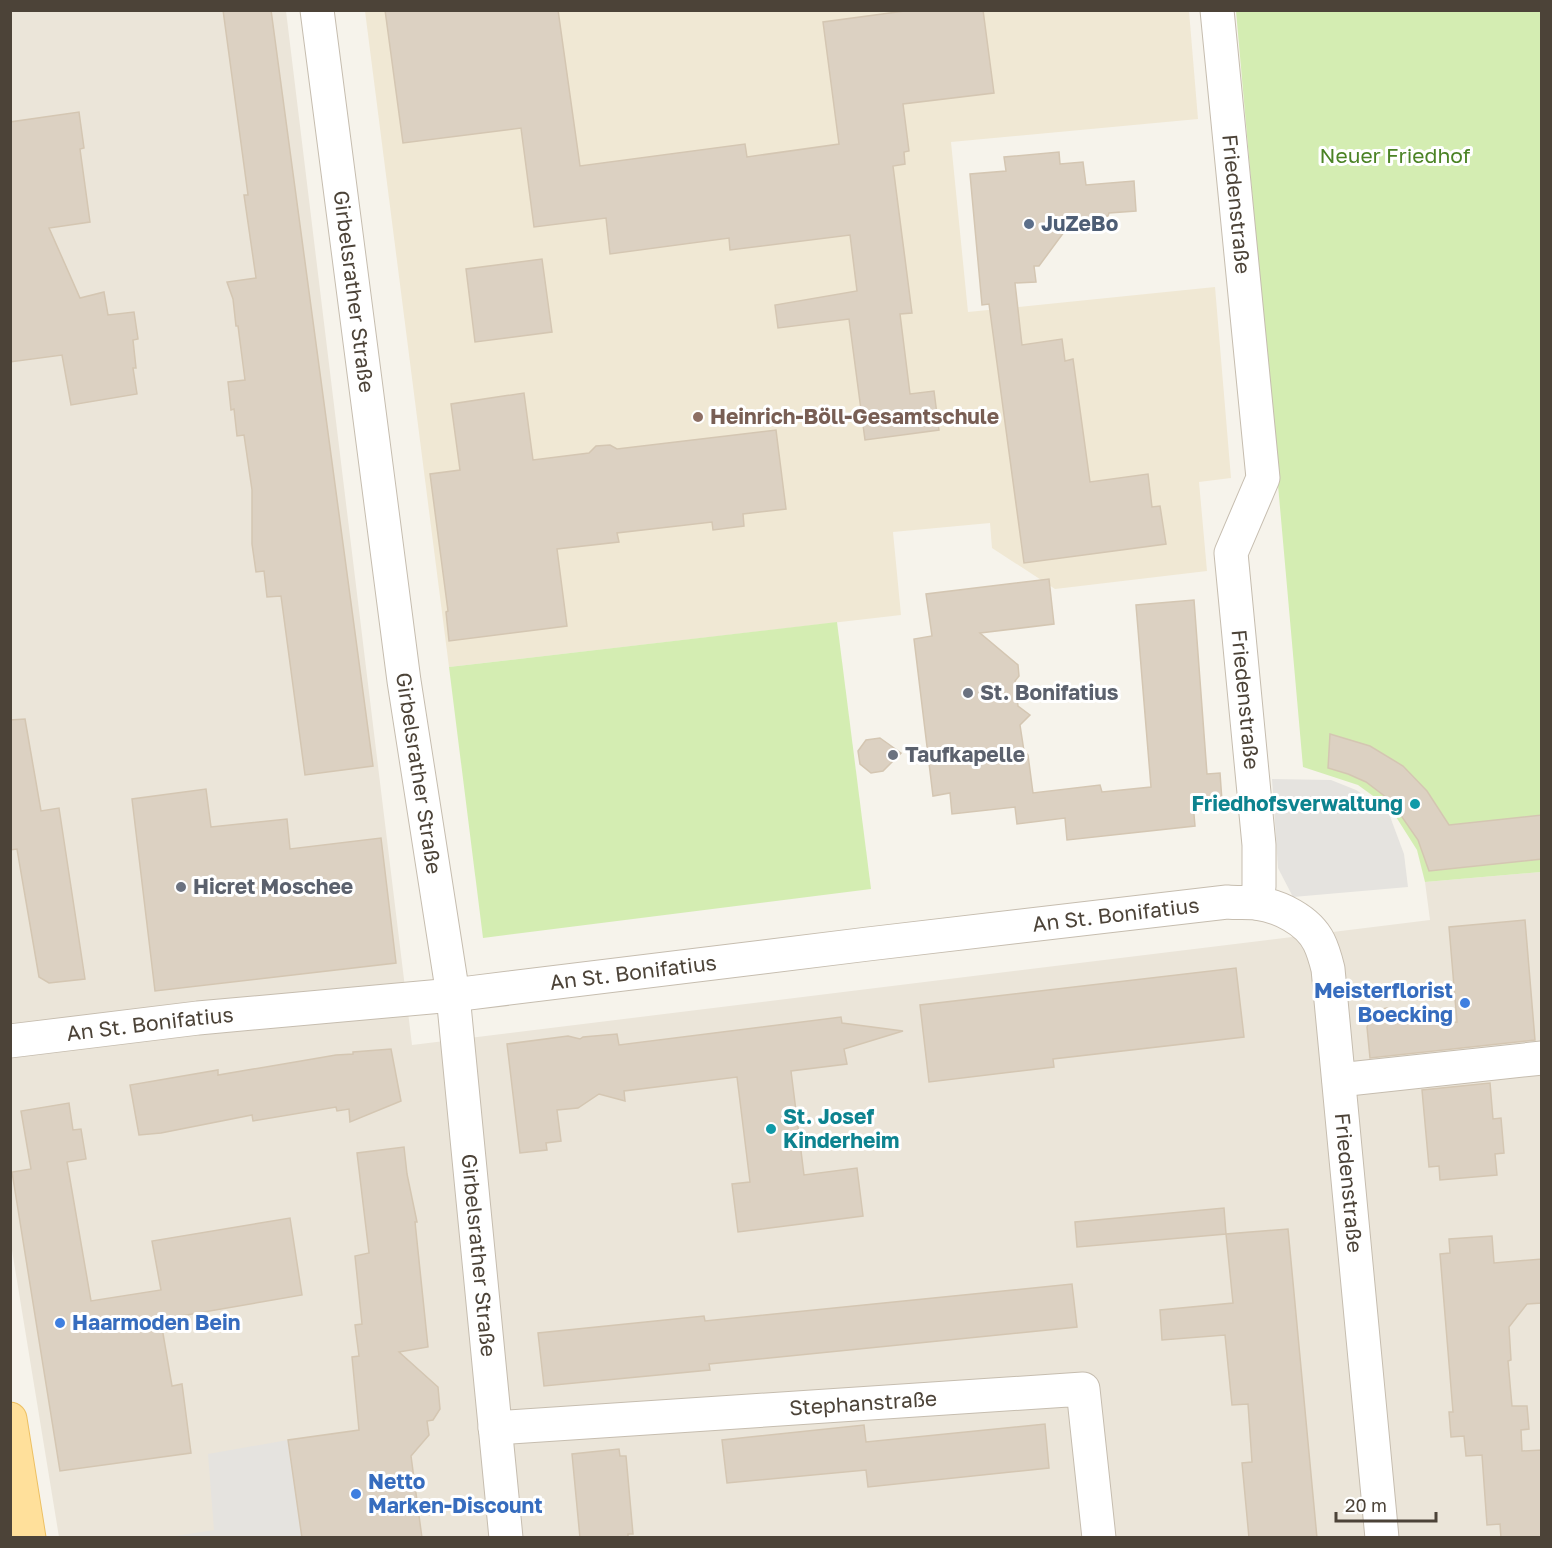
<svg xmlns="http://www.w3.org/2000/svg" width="1552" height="1548" font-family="'Golos Text',sans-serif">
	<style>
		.residential { fill: #ebe5d9 }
		.education { fill: #f0e8d4 }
		.green { fill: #d4edb2 }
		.parking { fill: #e5e3df }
		.building { fill: #dcd1c2; stroke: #d4c6b2; stroke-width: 1.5 }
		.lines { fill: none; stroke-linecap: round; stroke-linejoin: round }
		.minor-casing { stroke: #c6bdaf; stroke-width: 35 }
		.major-casing { stroke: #edc063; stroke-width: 35 }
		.minor { stroke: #fff; stroke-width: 33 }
		.major { stroke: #ffe09b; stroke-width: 33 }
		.service-dot { fill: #5c6f8a; stroke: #fff; stroke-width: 2 }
		.education-dot { fill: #8d6e63; stroke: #fff; stroke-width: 2 }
		.worship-dot { fill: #6b7280; stroke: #fff; stroke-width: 2 }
		.culture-dot { fill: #0f9aa8; stroke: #fff; stroke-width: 2 }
		.shop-dot { fill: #3f7fe0; stroke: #fff; stroke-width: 2 }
		.labels { text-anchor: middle; stroke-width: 6; stroke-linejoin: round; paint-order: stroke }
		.park-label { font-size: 21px; fill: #4b8325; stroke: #fff }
		.street-label { font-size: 21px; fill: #4c4338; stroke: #fff }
		.service-label { font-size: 21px; font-weight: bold; fill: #4e5e75; stroke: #fff; text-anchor: start }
		.education-label { font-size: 21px; font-weight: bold; fill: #785e54; stroke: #fff; text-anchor: start }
		.worship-label { font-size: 21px; font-weight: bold; fill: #5b616d; stroke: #fff; text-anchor: start }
		.culture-label { font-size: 21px; font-weight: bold; fill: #0d838f; stroke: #fff; text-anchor: end }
		.shop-label { font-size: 21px; font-weight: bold; fill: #366cbe; stroke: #fff; text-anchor: start }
	</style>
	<rect width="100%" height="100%" fill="#f6f3eb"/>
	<polygon class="residential" points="10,11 286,11 412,1045 1430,920 1425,882 1541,872 1541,1537 59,1537 10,1238"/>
	<polygon class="education" points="365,11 1189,11 1198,119 951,142 968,312 1215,287 1231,478 1199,482 1207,571 1055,589 992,548 990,523 893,532 901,615 449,667"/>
	<g class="green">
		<polygon points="1236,11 1541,11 1541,872 1425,882 1417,850 1391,809 1358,785 1303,767"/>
		<polygon points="837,622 871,889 483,938 449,667"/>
	</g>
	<g class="parking">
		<polygon points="1272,779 1331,780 1356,790 1388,811 1404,854 1408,887 1293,897 1278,868"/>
		<polygon points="288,1440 302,1537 162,1538 214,1530 208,1454"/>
	</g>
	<g class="building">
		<polygon points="223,10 271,10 373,766 305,775 281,596 267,597 264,571 256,572 252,544 252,490 244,435 237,436 234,409 231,410 228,382 245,380 238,326 236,326 233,299 227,282 256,278 244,195 248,195"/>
		<polygon points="385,10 558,10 580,166 745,144 747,157 839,144 823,22 912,10 983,10 994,93 903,104 909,151 904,152 905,164 893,166 912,313 900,314 910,394 934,391 939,430 865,440 849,319 778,328 775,305 857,291 850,235 730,250 729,238 610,254 606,218 534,227 521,128 403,143"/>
		<polygon points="79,112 84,148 80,149 90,222 49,228 80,298 104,292 108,315 134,312 138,339 133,340 136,368 133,368 137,394 71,405 62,355 10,362 10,122"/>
		<polygon points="1059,152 1060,164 1083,162 1086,185 1134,181 1136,211 1109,213 1108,216 1089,218 1078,231 1064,232 1039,266 1034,266 1036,282 1015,283 1022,345 1062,339 1065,361 1073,359 1090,482 1148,474 1152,507 1160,506 1166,544 1024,563 989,304 982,305 970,174 1006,171 1004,157"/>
		<polygon points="542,259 552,332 475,342 466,269"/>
		<polygon points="524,393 533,460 589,453 596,446 610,445 617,449 776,430 786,509 743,514 744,526 713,530 712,522 617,533 619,542 557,549 567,626 449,641 446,612 448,611 430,474 460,470 451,404"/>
		<polygon points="1049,579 1054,624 980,633 1018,665 1019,676 1015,681 1018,706 1030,715 1020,725 1024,751 1028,755 1033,793 1100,785 1102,792 1151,787 1136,605 1194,600 1207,774 1220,773 1222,801 1193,803 1195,826 1067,840 1065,818 1017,824 1015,807 952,814 950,793 933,796 914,639 932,636 926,594"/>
		<polygon points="25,719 41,811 59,808 85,979 49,983 39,977 17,849 10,850 10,720"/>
		<polygon points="1330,734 1370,746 1403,766 1427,791 1449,825 1542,815 1542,859 1429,871 1418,840 1391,801 1366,782 1348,774 1328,768"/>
		<polygon points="880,738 901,753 883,771 871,773 860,764 858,751 866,740"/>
		<polygon points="206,789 211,827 287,819 290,849 381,838 396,963 155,991 132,799"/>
		<polygon points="1525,920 1535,1040 1370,1058 1367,1027 1372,1015 1378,1010 1387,1008 1394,1009 1414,1024 1457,1022 1449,927"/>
		<polygon points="1236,968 1244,1037 1053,1059 1054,1067 929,1082 920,1005"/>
		<polygon points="841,1017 842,1023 903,1031 844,1049 847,1064 791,1071 804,1175 857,1168 863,1216 738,1232 732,1184 750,1182 737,1077 624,1091 625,1101 599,1094 578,1108 557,1110 561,1141 546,1143 547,1150 520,1153 507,1044 568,1036 580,1039 583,1037 617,1034 619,1045"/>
		<polygon points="391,1049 401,1101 350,1122 349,1109 337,1111 336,1107 253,1121 252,1115 161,1133 139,1135 130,1085 218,1070 218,1075 336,1055 353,1054 353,1052"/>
		<polygon points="1490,1083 1493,1119 1501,1118 1504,1153 1495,1154 1497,1175 1440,1180 1439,1166 1429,1167 1422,1090"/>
		<polygon points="69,1103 73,1130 81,1129 86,1159 67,1162 91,1301 161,1290 152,1241 290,1218 302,1295 163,1319 164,1322 161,1322 172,1386 182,1384 191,1453 60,1471 12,1172 31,1169 21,1111"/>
		<polygon points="404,1147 407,1174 417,1222 415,1222 428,1347 399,1352 438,1387 440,1409 433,1420 427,1421 429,1435 411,1456 422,1538 302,1538 288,1440 359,1430 352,1357 359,1356 355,1325 362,1324 355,1256 369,1253 357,1153"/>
		<polygon points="1224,1208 1226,1234 1077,1247 1075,1222"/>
		<polygon points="1288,1229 1317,1538 1249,1538 1242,1463 1252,1462 1248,1404 1232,1405 1225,1335 1162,1340 1160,1310 1233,1303 1226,1234"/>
		<polygon points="1492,1236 1494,1263 1542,1259 1542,1303 1527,1304 1509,1327 1511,1360 1508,1361 1512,1406 1527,1406 1529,1429 1521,1430 1522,1451 1542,1450 1542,1538 1501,1538 1500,1524 1487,1525 1482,1455 1466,1456 1464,1436 1451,1437 1449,1412 1453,1412 1440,1254 1450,1253 1449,1239"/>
		<polygon points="1072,1284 1077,1327 709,1364 710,1370 544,1386 538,1333 704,1316 705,1321"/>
		<polygon points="1045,1424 1049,1468 868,1487 866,1470 727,1483 722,1440 864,1425 866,1442"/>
		<polygon points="619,1449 620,1456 626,1456 633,1534 628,1534 628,1538 580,1538 572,1454"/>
	</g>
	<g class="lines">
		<defs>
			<g id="minor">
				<path id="s1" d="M317 10 404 681 453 995 506 1538"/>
				<path id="s2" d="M1217 10 1263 478 1231 553 1259 845V886L1257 903"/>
				<path id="s3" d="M10 1041 198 1018 453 995 868 944 1227 902C1237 903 1247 902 1256 903 1279 906 1308 920 1319 942 1323 950 1326 961 1328 969L1382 1538"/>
				<polyline points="1339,1080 1542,1058"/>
				<path id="s4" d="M495 1428 1083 1389 1099 1538"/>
			</g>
			<polyline id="major" points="10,1419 29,1538"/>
		</defs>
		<use href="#minor" class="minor-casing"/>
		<use href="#major" class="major-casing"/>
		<use href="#minor" class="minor"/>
		<use href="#major" class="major"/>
	</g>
	<circle class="service-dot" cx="1029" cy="224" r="6"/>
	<circle class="education-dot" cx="698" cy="417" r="6"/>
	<g class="worship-dot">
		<circle cx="968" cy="693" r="6"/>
		<circle cx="893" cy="755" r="6"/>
		<circle cx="181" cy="887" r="6"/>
	</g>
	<g class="culture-dot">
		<circle cx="1415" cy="804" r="6"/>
		<circle cx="771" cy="1129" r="6"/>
	</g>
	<g class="shop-dot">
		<circle cx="1465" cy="1003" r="6"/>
		<circle cx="60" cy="1323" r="6"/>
		<circle cx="356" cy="1494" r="6"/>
	</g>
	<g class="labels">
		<g class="park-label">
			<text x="1395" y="163">Neuer Friedhof</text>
		</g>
		<g class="street-label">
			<text dy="7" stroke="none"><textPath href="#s2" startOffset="195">Friedenstraße</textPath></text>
			<text dy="7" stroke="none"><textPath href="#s1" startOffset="284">Girbelsrather Straße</textPath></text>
			<text dy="7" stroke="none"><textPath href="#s2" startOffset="699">Friedenstraße</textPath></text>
			<text dy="7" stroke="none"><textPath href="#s1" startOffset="770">Girbelsrather Straße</textPath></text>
			<text dy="7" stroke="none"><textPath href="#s3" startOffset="1113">An St. Bonifatius</textPath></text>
			<text dy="7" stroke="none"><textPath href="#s3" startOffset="627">An St. Bonifatius</textPath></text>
			<text dy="7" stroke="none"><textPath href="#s3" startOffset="141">An St. Bonifatius</textPath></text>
			<text dy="7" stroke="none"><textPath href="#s3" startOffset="1574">Friedenstraße</textPath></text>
			<text dy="7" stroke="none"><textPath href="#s1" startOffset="1256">Girbelsrather Straße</textPath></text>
			<text dy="7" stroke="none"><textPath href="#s4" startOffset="369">Stephanstraße</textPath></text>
		</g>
		<g class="service-label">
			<text x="1041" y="231">JuZeBo</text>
		</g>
		<g class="education-label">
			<text x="710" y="424">Heinrich-Böll-Gesamtschule</text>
		</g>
		<g class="worship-label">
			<text x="980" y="700">St. Bonifatius</text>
			<text x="905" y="762">Taufkapelle</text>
			<text x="193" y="894">Hicret Moschee</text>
		</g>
		<g class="culture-label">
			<text x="1403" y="811">Friedhofsverwaltung</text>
			<text x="783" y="1124" text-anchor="start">St. Josef<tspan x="783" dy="24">Kinderheim</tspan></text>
		</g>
		<g class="shop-label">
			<text x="1453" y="998" text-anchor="end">Meisterflorist<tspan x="1453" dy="24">Boecking</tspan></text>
			<text x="72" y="1330">Haarmoden Bein</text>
			<text x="368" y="1489">Netto<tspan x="368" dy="24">Marken-Discount</tspan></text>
		</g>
	</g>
	<rect width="1552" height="1548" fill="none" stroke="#4c4338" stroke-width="24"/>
	<path d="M1336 1512v9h100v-9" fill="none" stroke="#4c4338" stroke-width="3"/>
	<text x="1345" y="1512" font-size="18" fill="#4c4338" stroke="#ffffff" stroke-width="4.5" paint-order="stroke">20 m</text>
</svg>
